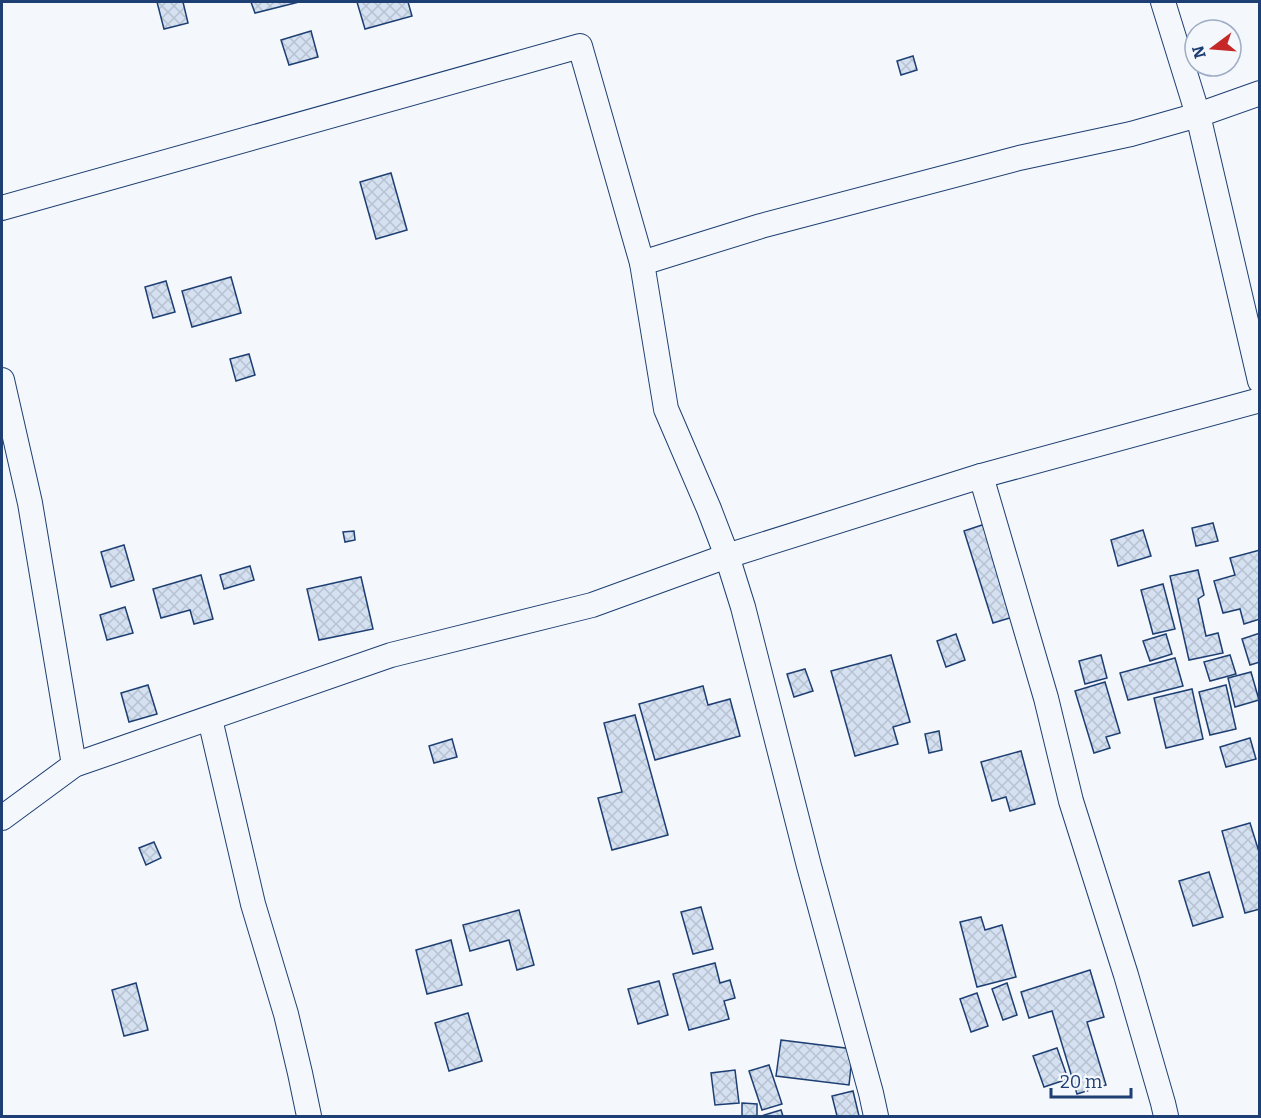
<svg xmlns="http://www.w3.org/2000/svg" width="1261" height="1118" font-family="Bitter,serif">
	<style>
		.building { fill: url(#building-cross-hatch); stroke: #1d3f73; stroke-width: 1.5 }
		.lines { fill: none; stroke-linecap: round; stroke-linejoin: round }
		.street-casing { stroke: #1d3f73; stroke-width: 26 }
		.street { stroke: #f4f7fb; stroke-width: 24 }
	</style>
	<defs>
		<pattern id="building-cross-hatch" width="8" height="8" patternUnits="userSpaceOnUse" patternTransform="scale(1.5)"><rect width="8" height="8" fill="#d5e0f0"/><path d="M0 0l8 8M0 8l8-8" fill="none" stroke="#b6c1d1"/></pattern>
	</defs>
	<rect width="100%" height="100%" fill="#f4f7fb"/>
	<g class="building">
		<polygon points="157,2 183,2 188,23 164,29"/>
		<polygon points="251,2 299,2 255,13"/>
		<polygon points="357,2 408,2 412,16 365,29"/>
		<polygon points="311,31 318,57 289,65 281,40"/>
		<polygon points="913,56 917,70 901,75 897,61"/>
		<polygon points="391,173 407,230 376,239 360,182"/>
		<polygon points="231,277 241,313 192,327 182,291"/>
		<polygon points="166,281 175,312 153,318 145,287"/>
		<polygon points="249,354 255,375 236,381 230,359"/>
		<polygon points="1213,523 1218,541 1196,546 1192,528"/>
		<polygon points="985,524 1013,617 993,623 964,531"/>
		<polygon points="1143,530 1151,556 1118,566 1111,540"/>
		<polygon points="354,531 355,540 345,542 343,532"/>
		<polygon points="124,545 134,580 111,587 101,552"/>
		<polygon points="1260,550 1260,619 1244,624 1240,609 1223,613 1214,581 1235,575 1230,558"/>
		<polygon points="250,566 254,580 224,589 220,575"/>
		<polygon points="1198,570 1204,595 1198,599 1206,636 1218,633 1223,653 1189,660 1170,576"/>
		<polygon points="201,575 213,619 194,624 190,610 161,618 153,589"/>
		<polygon points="361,577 373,629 319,640 307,589"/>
		<polygon points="1163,584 1175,629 1153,634 1141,590"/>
		<polygon points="125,607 133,633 107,640 100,615"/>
		<polygon points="1260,633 1260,662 1250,665 1242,639"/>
		<polygon points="956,634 965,660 946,667 937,641"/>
		<polygon points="1166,634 1172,654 1150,661 1143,641"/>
		<polygon points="891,655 910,722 893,727 898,744 855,756 831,671"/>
		<polygon points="1101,655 1107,678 1085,684 1079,661"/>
		<polygon points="1230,655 1236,674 1210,681 1204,662"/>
		<polygon points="1175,658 1183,686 1128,700 1120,673"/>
		<polygon points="805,669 813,691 794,697 787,674"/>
		<polygon points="1251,672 1259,700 1235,707 1228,678"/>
		<polygon points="1105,682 1120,733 1106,737 1110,748 1094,753 1075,691"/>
		<polygon points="148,685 157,714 129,722 121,693"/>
		<polygon points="1226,685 1236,729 1210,735 1199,692"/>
		<polygon points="703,686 708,705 730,699 740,736 655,760 639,704"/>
		<polygon points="1192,689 1203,739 1166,748 1154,698"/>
		<polygon points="635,715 668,835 612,850 598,798 622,792 604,723"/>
		<polygon points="939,731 942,750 929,753 925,734"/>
		<polygon points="1250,738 1256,759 1226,767 1220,747"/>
		<polygon points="452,739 457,757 434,763 429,746"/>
		<polygon points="1021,751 1035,804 1010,811 1006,797 992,801 981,762"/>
		<polygon points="1250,823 1260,855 1260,909 1245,913 1222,831"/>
		<polygon points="154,842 161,858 146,865 139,848"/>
		<polygon points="1209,872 1223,917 1193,926 1179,881"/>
		<polygon points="701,907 713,949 693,954 681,912"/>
		<polygon points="519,910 534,965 517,970 509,940 470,951 463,925"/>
		<polygon points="981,917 985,930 1002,925 1016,977 977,987 960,922"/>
		<polygon points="451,940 462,985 427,994 416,950"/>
		<polygon points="715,963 720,983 730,980 735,998 724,1001 729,1019 689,1030 673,974"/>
		<polygon points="1090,970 1104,1017 1087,1022 1106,1085 1077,1094 1052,1011 1029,1018 1021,992"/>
		<polygon points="659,981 668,1015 638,1024 628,989"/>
		<polygon points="136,983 148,1030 124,1036 112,990"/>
		<polygon points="1007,983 1017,1015 1003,1020 992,989"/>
		<polygon points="977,993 988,1026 971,1032 960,999"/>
		<polygon points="468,1013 482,1061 449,1071 435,1023"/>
		<polygon points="781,1040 853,1049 849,1085 776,1076"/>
		<polygon points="1057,1048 1068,1079 1044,1087 1033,1056"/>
		<polygon points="769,1065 782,1104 762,1110 749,1071"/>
		<polygon points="735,1070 739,1103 715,1105 711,1073"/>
		<polygon points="853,1091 859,1116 837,1116 832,1096"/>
		<polygon points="742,1103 757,1104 757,1116 742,1116"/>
		<polygon points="781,1110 783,1116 765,1116 764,1115"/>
	</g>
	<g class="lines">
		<defs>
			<g id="street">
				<polyline points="1163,2 1198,115 1260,381"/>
				<polyline points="2,208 580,46 642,263 666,409 709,509 727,556 743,607 809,866 871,1093 876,1116"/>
				<polyline points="642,263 761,226 1019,158 1131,134 1198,115 1260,93"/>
				<polyline points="2,380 30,503 74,765"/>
				<polyline points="981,476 1046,698 1071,801 1126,975 1163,1103 1166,1116"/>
				<polyline points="210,719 253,904 286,1014 300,1073 309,1116"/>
				<polyline points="2,818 74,765 391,655 592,605 727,556 981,476 1260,400"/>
			</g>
		</defs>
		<use href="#street" class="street-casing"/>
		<use href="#street" class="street"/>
	</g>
	<rect width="1261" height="1118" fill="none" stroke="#1d3f73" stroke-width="6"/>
	<g transform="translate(1213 48) rotate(254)"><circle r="28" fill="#f4f7fb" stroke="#9eadc5" stroke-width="1.5"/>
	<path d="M0-4.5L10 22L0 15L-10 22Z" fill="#c62828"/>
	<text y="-9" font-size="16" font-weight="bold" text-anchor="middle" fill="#1d3f73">N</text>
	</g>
	<path d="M1051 1088v9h80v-9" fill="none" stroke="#1d3f73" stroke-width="3"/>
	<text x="1060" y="1088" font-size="18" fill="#1d3f73" stroke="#f4f7fb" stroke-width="4.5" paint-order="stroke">20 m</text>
</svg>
